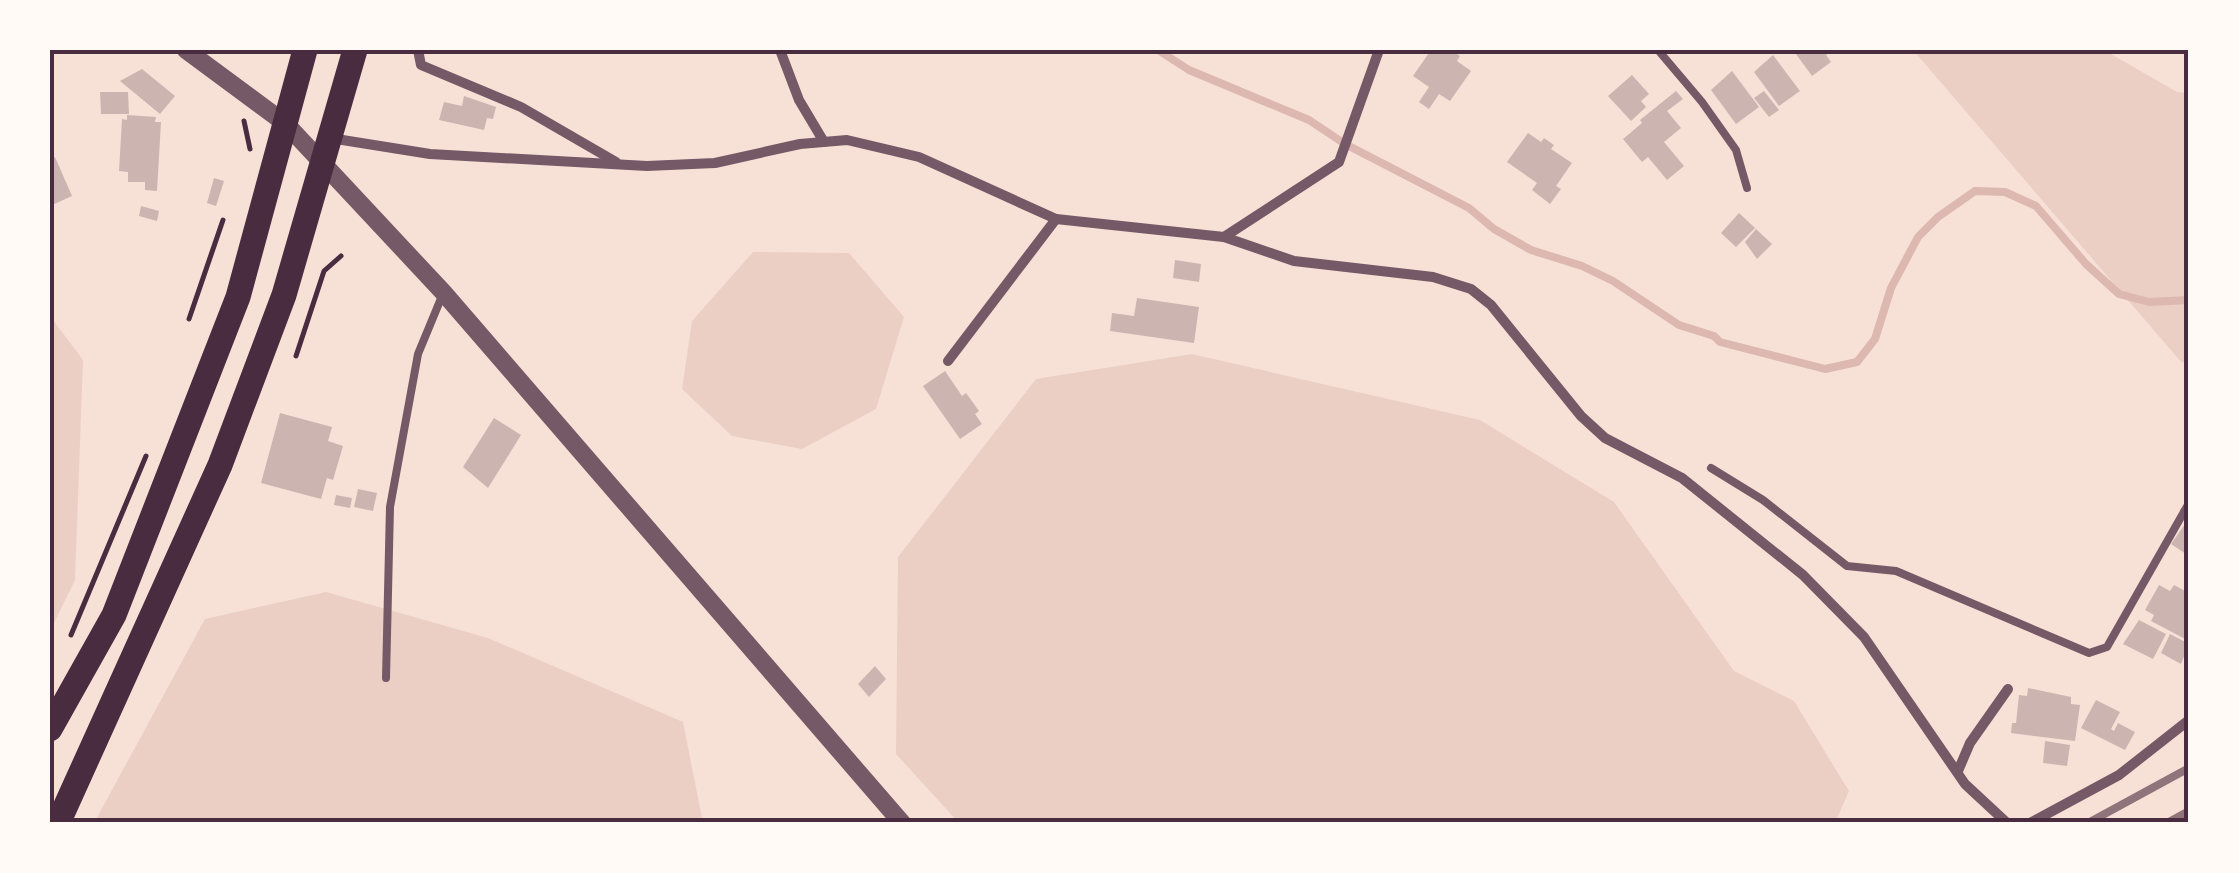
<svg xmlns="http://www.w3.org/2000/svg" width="2239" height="873" font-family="Jost,sans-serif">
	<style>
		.green { fill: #ebcfc5 }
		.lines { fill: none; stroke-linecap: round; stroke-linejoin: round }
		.stream { stroke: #dcb8b0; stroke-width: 8 }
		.building { fill: #ccb4b1 }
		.path { stroke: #4a2c40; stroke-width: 5 }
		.service { stroke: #755966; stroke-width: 8 }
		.minor { stroke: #755966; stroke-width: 10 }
		.tertiary { stroke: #755966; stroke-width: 18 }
		.trunk { stroke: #4a2c40; stroke-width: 25 }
		.rail { stroke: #8f747c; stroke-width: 8 }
		.neatline { fill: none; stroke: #4a2c40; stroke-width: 4 }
	</style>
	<rect width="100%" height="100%" fill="#f7e1d7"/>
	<g class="green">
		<polygon points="1913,50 2104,50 2177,92 2189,93 2189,359 2182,363"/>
		<polygon points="753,252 849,253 904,317 876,409 802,449 732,436 682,389 692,321"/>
		<polygon points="50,316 83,360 75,580 50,631"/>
		<polygon points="1192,354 1480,420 1614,502 1734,671 1794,701 1849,791 1835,823 959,823 896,754 898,557 1036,379"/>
		<polygon points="326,592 488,638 683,722 703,823 94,823 205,619"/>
	</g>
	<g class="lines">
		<polyline class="stream" points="1158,50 1189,70 1309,120 1345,144 1469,208 1494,229 1531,250 1582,266 1613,281 1679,325 1714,336 1720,342 1825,369 1857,362 1875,339 1891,288 1918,237 1938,217 1975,191 2005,192 2036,206 2086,264 2119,294 2149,302 2189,300"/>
	</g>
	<g class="building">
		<polygon points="1431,50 1451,50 1460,56 1457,61 1471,71 1450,101 1439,94 1429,109 1419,102 1429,87 1413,76"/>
		<polygon points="1793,50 1827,50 1829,53 1826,55 1831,62 1812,76"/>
		<polygon points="1773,55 1800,91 1779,106 1754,72"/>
		<polygon points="142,69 175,96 160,114 120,81"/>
		<polygon points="1732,71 1759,107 1736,124 1711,90"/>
		<polygon points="1632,75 1649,94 1641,101 1646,107 1631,121 1608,96"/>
		<polygon points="1676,91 1683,99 1667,111 1681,128 1664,142 1684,166 1667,180 1648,157 1642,162 1623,139 1642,123 1640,120"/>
		<polygon points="1764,91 1779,110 1769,117 1754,98"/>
		<polygon points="100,92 128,92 129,114 101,114"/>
		<polygon points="464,96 496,107 493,119 487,118 484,130 439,120 444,102 462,106"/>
		<polygon points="127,115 156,117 155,122 161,122 157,191 145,190 145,182 128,182 128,172 119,171 122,119 127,120"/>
		<polygon points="1528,133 1541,142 1544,138 1554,145 1551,149 1572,163 1556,186 1561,189 1550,204 1532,190 1537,183 1507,162"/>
		<polygon points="55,157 72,196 50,206 50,159"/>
		<polygon points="214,178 224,181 216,206 207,203"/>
		<polygon points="141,206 159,211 157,221 139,216"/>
		<polygon points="1739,213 1755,228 1736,247 1721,233"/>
		<polygon points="1756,229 1772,244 1757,259 1745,242"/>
		<polygon points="1175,260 1201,264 1199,282 1173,278"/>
		<polygon points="1137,298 1199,307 1194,343 1110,331 1112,313 1134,316"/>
		<polygon points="945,371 962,396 966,393 979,411 975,414 982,424 960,439 923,386"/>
		<polygon points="280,413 332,427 328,441 343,446 333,480 327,478 321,499 261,483"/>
		<polygon points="494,418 521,435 488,488 463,467"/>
		<polygon points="358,489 377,493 373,511 354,507"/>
		<polygon points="336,495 352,498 350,508 334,505"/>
		<polygon points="2185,524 2189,527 2189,556 2171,544"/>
		<polygon points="2159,585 2170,591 2174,585 2189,593 2189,641 2151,621 2154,615 2145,610"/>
		<polygon points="2139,620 2166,634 2153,659 2123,644"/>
		<polygon points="2170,634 2189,644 2181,664 2161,653"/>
		<polygon points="875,666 886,679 869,697 858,684"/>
		<polygon points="2028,688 2071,697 2071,704 2080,705 2075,741 2011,733 2012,723 2016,723 2019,695 2027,696"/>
		<polygon points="2096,700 2120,712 2111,729 2114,731 2118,723 2135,732 2125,750 2081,728"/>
		<polygon points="2045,741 2070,745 2067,766 2043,763"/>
	</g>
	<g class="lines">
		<g class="path">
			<polyline points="244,121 250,149"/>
			<polyline points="189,319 223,220"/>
			<polyline points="296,356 324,271 341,256"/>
			<polyline points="71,635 146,456"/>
		</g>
		<g class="service">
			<polyline points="1658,50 1702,102 1736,150 1747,188"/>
			<polyline points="1711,468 1763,500 1847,566 1896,571 2089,653 2107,647 2189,503"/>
			<polyline points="386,678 390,507 418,354 442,296"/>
		</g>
		<g class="minor">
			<polyline points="418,50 421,65 521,107 616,162"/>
			<polyline points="780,50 799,100 824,142"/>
			<polyline points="330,138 430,154 647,166 715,163 800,144 847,140 919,157 1056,219 1224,237 1294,261 1433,277 1471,289 1491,305 1581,416 1605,438 1682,478 1803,575 1864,637 1965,784 2007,823"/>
			<polyline points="1224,237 1339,162 1379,50"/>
			<polyline points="948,361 1056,219"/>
			<polyline points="2185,512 2189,514"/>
			<polyline points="1958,771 1970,743 2008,689"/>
			<polyline points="2030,823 2119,775 2189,720"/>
		</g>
		<polyline class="tertiary" points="186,50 286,124 443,292 902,823"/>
		<g class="trunk">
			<polyline points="50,729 114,615 238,297 305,50"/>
			<polyline points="58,823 220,465 284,295 355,50"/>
		</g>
		<g class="rail">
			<polyline points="2088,823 2189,768"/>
			<polyline points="2167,823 2189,811"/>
		</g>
	</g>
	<rect width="2239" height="873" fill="none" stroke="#fffaf5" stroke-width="105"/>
	<rect x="52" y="52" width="2134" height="768" class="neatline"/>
</svg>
